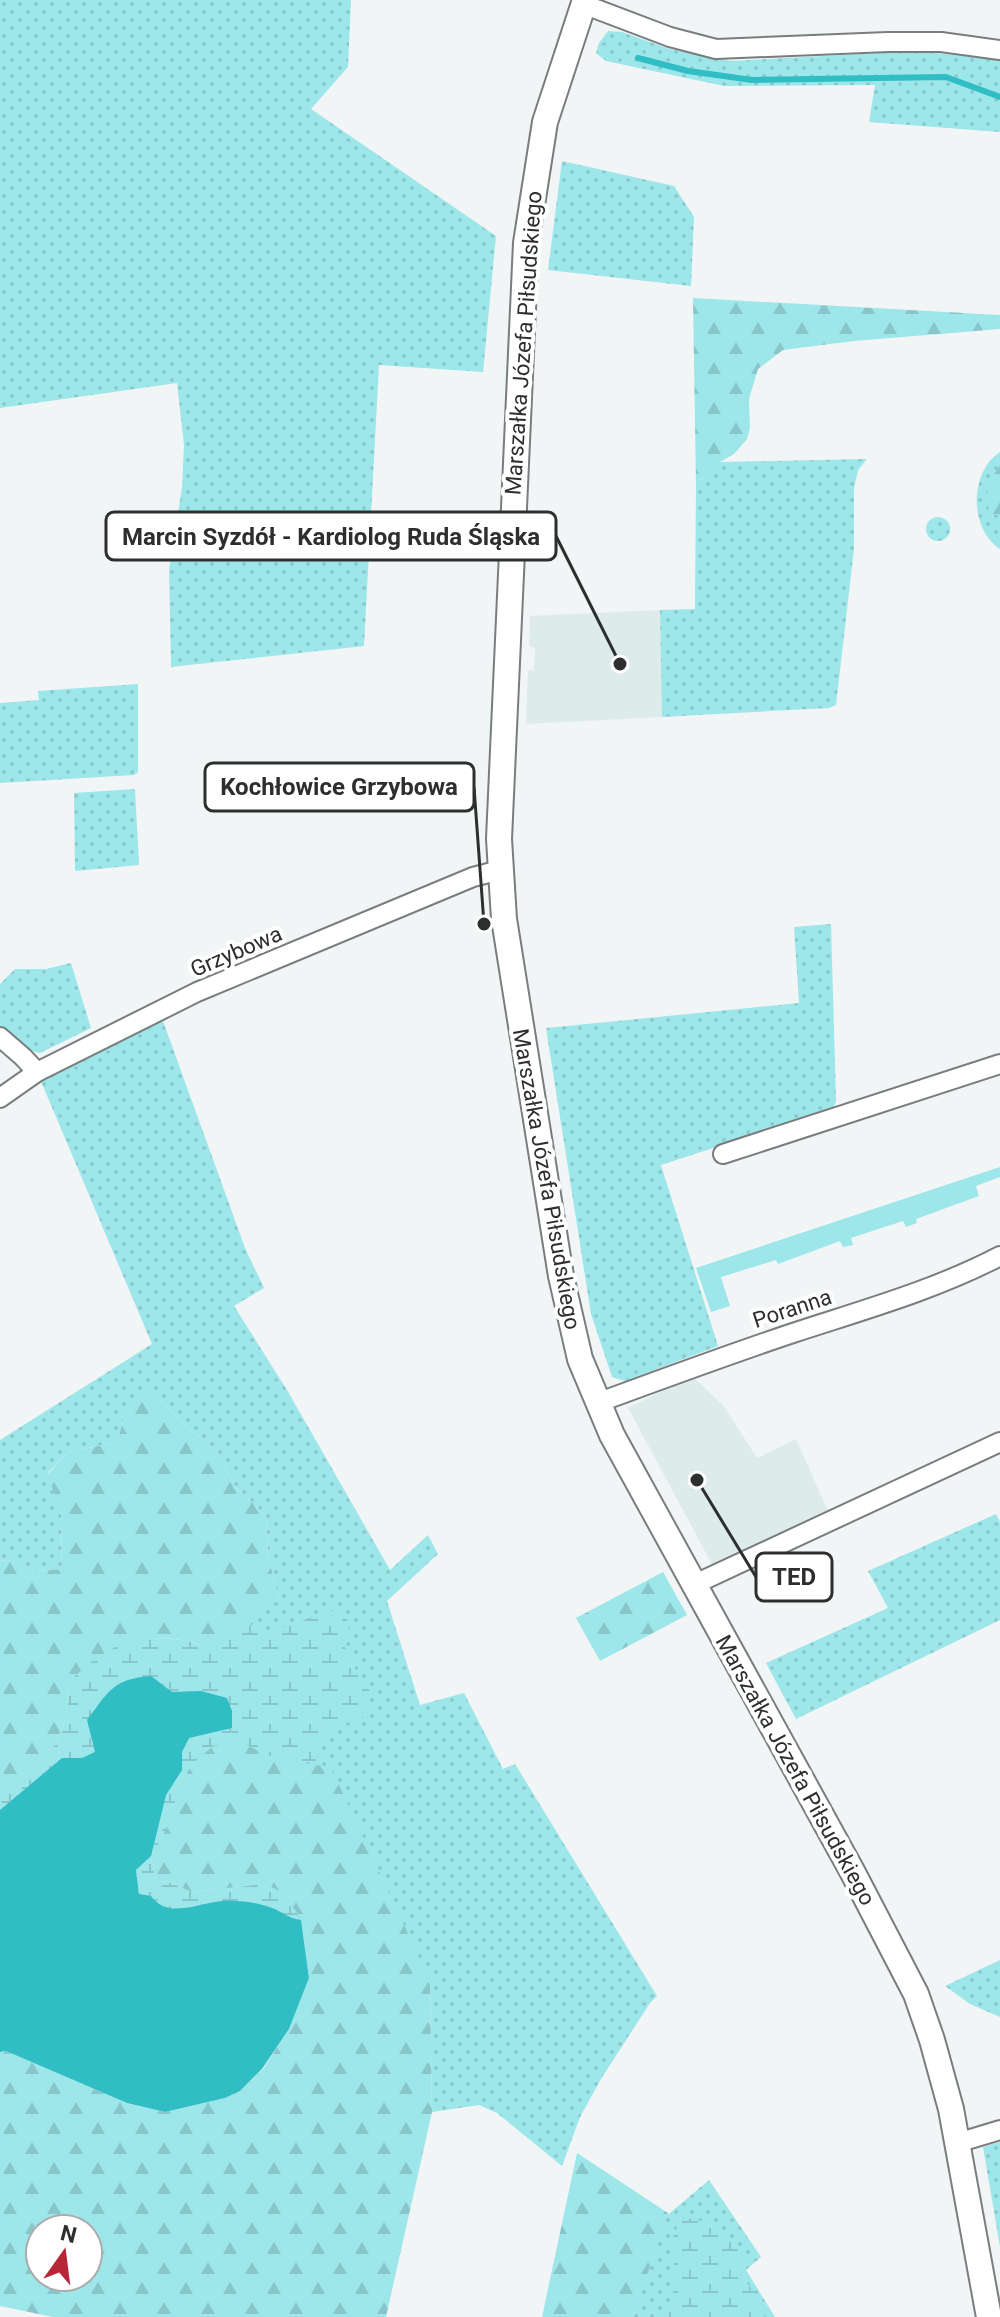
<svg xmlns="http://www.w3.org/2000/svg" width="1000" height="2317" font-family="Roboto,sans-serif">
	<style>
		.built { fill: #ddebeb }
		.grass { fill: url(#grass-dots) }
		.forest { fill: url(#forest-firs); fill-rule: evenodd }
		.wetland { fill: url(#wetland-marsh) }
		.garden { fill: #9de6ea }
		.water { fill: #30bdc4 }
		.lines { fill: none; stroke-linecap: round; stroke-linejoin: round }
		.stream { stroke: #30bdc4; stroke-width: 6 }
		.minor-casing { stroke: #797d7d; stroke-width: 22 }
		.tertiary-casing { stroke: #797d7d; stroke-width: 28 }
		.minor { stroke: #fff; stroke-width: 18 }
		.tertiary { stroke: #fff; stroke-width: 24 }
		.labels { text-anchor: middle; stroke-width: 8; stroke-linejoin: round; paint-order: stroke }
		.street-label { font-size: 22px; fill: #2d2f2f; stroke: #fff }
		.leader { fill: none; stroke: #2d2f2f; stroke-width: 3 }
		.callout-dot { fill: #2d2f2f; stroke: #fff; stroke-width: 3 }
		.callout { fill: #fff; stroke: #2d2f2f; stroke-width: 3 }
		.callout-label { font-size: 24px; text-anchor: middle; font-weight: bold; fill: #2d2f2f }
	</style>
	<defs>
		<pattern id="grass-dots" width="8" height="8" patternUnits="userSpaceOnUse" patternTransform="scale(2)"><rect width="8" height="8" fill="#9de6ea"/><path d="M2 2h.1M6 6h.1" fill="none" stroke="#88c6c9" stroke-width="1.8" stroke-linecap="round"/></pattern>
		<pattern id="forest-firs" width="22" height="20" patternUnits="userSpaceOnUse" patternTransform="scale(2)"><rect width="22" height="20" fill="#9de6ea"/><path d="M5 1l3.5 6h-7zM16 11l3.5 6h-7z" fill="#88c6c9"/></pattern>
		<pattern id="wetland-marsh" width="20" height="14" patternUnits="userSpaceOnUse" patternTransform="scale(2)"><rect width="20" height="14" fill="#9de6ea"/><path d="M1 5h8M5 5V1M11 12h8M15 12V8" fill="none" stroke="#88c6c9"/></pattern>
	</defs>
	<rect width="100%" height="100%" fill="#f1f5f6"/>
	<g class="built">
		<polygon points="660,610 662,717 526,724 528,671 534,669 535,648 529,646 530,616"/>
		<polygon points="692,1376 723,1405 757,1458 796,1439 828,1511 713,1566 628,1408"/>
	</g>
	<g class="grass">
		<polygon points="0,0 351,0 348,67 311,109 496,236 483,372 379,365 364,646 171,667 169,570 182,488 184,445 177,383 0,408"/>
		<polygon points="608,31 622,32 670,49 731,61 919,51 1000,60 1000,132 869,122 875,85 724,86 606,61 596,53 599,43"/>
		<polygon points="562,161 674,186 694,217 691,286 548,270"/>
		<path d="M1000 452V549C969 529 969 472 1000 452Z"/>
		<polygon points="867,459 858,470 854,489 854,549 836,705 829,708 662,717 660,610 695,609 696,484 720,462"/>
		<circle cx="938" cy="529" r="12"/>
		<polygon points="138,684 138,772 134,775 0,783 0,703 39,700 38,691"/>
		<polygon points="135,789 139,865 75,871 74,793"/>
		<polygon points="831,924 836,1101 833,1109 661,1165 718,1346 625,1381 612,1377 591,1314 546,1028 799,1003 794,927"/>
		<polygon points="71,963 91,1028 40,1053 27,1050 0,1028 0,984 15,969 46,969"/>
		<polygon points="163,1021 245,1248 264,1288 234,1306 287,1390 390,1570 428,1535 438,1554 387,1601 420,1705 464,1693 503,1769 515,1764 657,1996 650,2003 601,2079 580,2117 562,2166 497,2113 479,2105 432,2112 430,1981 10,1800 0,1810 0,1794 279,1598 268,1556 266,1516 235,1486 216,1451 181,1422 155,1393 124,1418 117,1442 68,1452 48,1473 61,1515 62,1569 34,1571 9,1560 0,1561 0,1440 152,1344 40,1079"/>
		<polygon points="996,1514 1000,1522 1000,1620 796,1719 766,1663 888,1608 868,1571"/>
		<polygon points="1000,1960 1000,2017 970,2004 945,1986"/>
		<polygon points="1000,2142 1000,2247 983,2147"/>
		<polygon points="709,2180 761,2257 746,2270 775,2317 633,2317 664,2218"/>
	</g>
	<g class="forest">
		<polygon points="693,298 1000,315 1000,329 854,341 783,350 758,369 749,399 750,428 747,439 734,454 720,462 696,484"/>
		<path d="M1000 466V516L991 513C982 497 989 479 1000 466Z"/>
		<path d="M155 1393 181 1422 216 1451 235 1486 266 1516 268 1556 279 1598 252 1625 210 1647C137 1625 125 1645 67 1684L68 1712 56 1744 0 1794V1561L9 1560 34 1571 62 1569 61 1515 48 1474 68 1452 117 1442 124 1418 138 1395Z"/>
		<polygon points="663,1572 687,1615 600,1661 576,1618"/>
		<path d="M242 1743 270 1756 331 1768 430 1981 432 2112 386 2317H53L0 2306V2052L6 2051 127 2103 165 2112 225 2098 240 2091 263 2069 289 2029 309 1978 301 1919 284 1893 264 1884 191 1892 172 1883 156 1880 153 1866 178 1792 191 1765 213 1746ZM40 2229H88V2277H40Z"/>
		<polygon points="577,2153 668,2213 633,2317 542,2317"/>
	</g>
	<g class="wetland">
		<path d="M335 1610 351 1623 343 1643 356 1670 372 1694 363 1718C329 1728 327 1730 315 1763L270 1756 242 1743 213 1746 191 1765 178 1792 153 1866 156 1880 172 1883 191 1892 264 1884 284 1893 301 1920 290 1919 275 1909 258 1904 214 1902 177 1910 157 1905 139 1894 136 1870 151 1856 166 1795 182 1770V1752L189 1738 201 1691 172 1692 161 1682 93 1737 95 1752 82 1758 62 1759 0 1810V1794L56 1744 68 1712 67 1684C112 1638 147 1628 210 1647L252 1625 265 1633Z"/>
		<path d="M694 2218 710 2225 745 2254 738 2271 757 2296 765 2317H665C669 2307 673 2297 674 2286 678 2259 662 2245 683 2219Z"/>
	</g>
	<polygon class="garden" points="1000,1167 1000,1177 976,1186 979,1196 916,1219 917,1223 906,1227 903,1221 851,1238 853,1245 843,1247 840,1241 778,1264 776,1260 721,1277 730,1306 711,1312 696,1268"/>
	<path class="water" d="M151 1676 172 1692 201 1691 227 1698 232 1711V1728L189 1738 182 1752V1770L166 1795 151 1856 136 1870 139 1894 151 1896C167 1918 193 1905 215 1902 232 1899 257 1902 272 1908 283 1912 289 1919 301 1920L309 1978 289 2029 262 2069 240 2091 225 2098 165 2112 127 2103 6 2051 0 2052V1810L62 1758H82L95 1752 87 1720C109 1691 113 1679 151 1676Z"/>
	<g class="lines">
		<polyline class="stream" points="638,58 688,71 752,80 946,77 1000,97"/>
		<defs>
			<g id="minor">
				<polyline points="583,4 670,37 716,49 888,42 941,42 1000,50"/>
				<polyline points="0,1037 23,1057 37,1072"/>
				<polyline points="0,1098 37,1072 197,992 473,877 500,870"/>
				<polyline points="723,1154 1000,1064"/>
				<path d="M597 1403C662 1379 727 1355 793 1333 863 1310 935 1290 1000 1256"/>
				<polyline points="693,1585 1000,1442"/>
				<polyline points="957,2143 1000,2130"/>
			</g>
			<polyline id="tertiary" points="585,0 545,122 526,243 499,839 504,919 561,1276 580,1359 612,1435 852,1871 916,1994 932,2040 951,2109 989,2317"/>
		</defs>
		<use href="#minor" class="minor-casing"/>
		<use href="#tertiary" class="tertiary-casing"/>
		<use href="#minor" class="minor"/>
		<use href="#tertiary" class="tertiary"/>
	</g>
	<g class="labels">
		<g class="street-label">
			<text transform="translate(523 343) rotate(-86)" y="8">Marszałka Józefa Piłsudskiego</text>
			<text transform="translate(236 951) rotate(-23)" y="8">Grzybowa</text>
			<text transform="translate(547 1179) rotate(80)" y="8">Marszałka Józefa Piłsudskiego</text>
			<text transform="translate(792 1308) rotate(-18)" y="8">Poranna</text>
			<text transform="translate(796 1770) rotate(61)" y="8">Marszałka Józefa Piłsudskiego</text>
		</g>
	</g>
	<path class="leader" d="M620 664L556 536M484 924L474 787M697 1480L756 1577"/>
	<g class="callout-dot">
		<circle cx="620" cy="664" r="8"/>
		<circle cx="484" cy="924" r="8"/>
		<circle cx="697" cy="1480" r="8"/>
	</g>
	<g class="callout">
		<rect x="106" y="512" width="450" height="48" rx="8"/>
		<rect x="205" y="763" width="269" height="48" rx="8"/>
		<rect x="756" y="1553" width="76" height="48" rx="8"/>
	</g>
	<g class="callout-label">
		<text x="331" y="545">Marcin Syzdół - Kardiolog Ruda Śląska</text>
		<text x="339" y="795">Kochłowice Grzybowa</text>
		<text x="794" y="1585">TED</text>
	</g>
	<g transform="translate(64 2253) rotate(14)"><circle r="38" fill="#ffffff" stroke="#abacac" stroke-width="2"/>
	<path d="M0-6L14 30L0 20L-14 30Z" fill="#b72539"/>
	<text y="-12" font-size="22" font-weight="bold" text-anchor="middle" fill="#2d2f2f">N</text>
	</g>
</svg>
